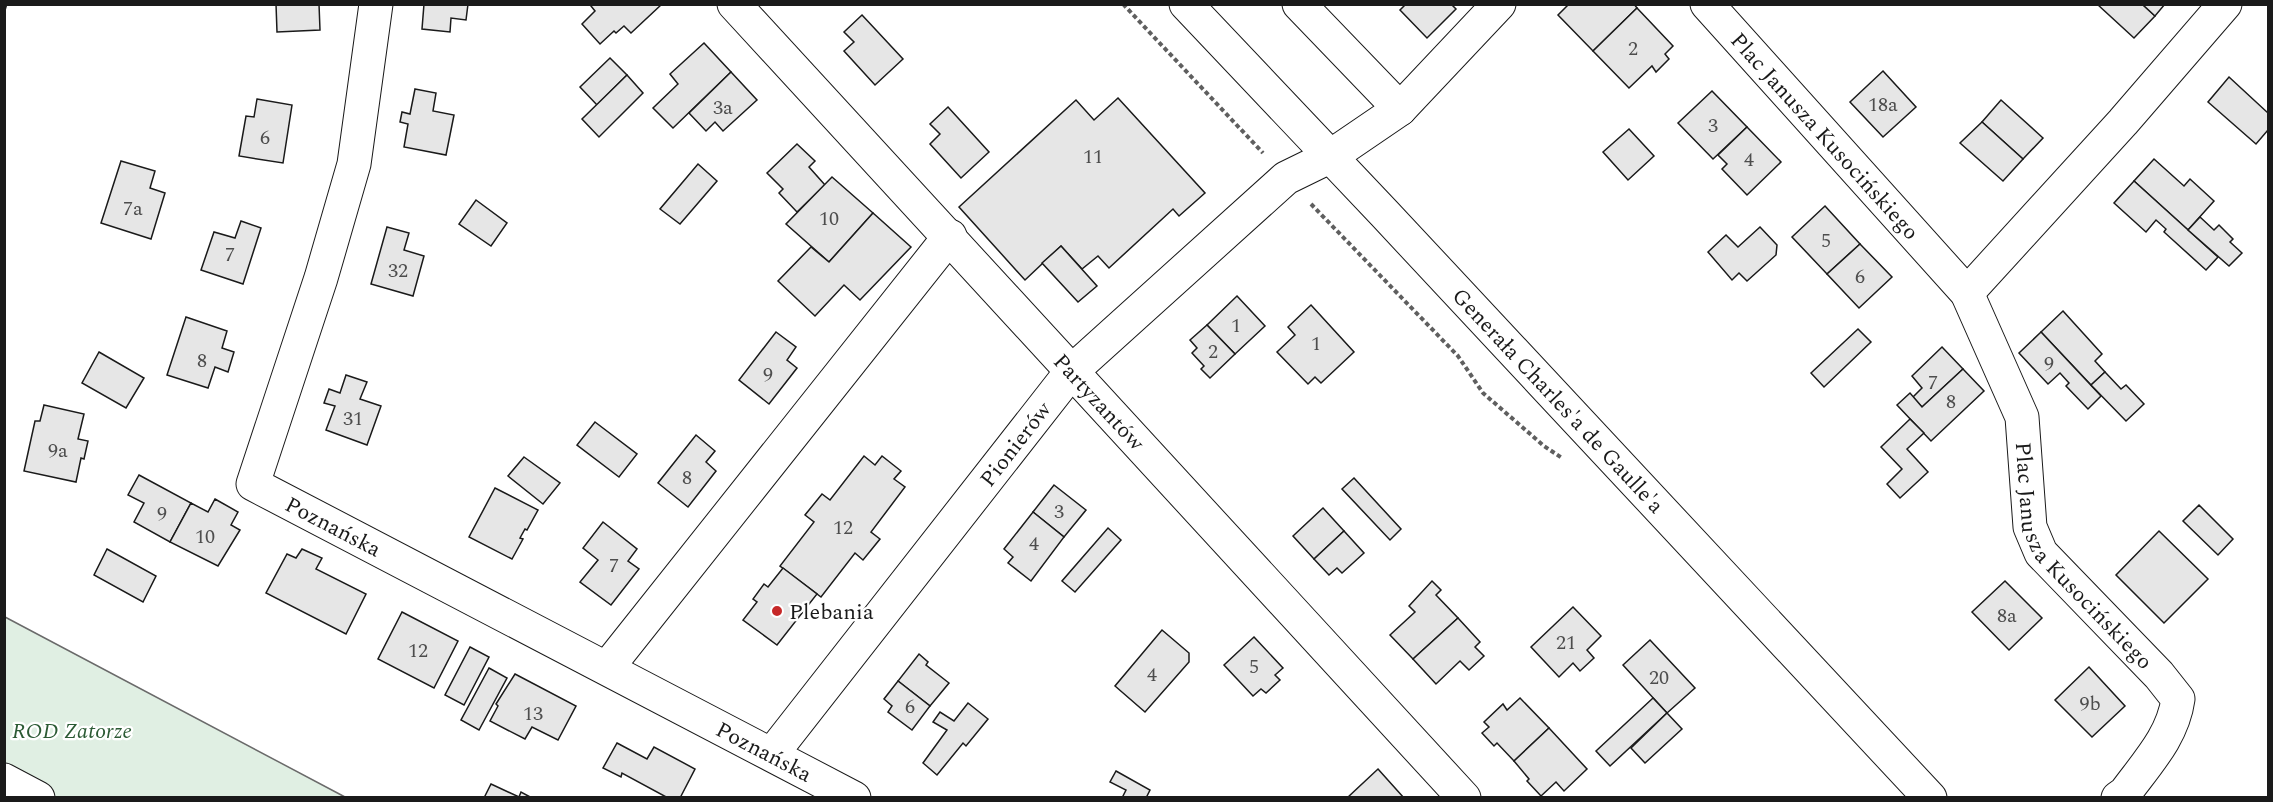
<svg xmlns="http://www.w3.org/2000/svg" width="2273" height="802" font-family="Spectral,serif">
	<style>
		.green { fill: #e0efe3; stroke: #6a6a6a; stroke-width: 1.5 }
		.building { fill: #e6e6e6; stroke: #1a1a1a; stroke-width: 1.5 }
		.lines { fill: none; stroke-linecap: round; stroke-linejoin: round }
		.minor-casing { stroke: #1a1a1a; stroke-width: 35 }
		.major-casing { stroke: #1a1a1a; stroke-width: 35 }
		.path { stroke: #5f5f5f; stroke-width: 4; stroke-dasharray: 4.5 3; stroke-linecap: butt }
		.minor { stroke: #fff; stroke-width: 33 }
		.major { stroke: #fff; stroke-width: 33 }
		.wall { stroke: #1a1a1a; stroke-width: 3 }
		.poi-dot { fill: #c62828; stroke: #fff; stroke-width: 2 }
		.labels { text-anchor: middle; stroke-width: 4.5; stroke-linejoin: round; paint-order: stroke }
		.number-label { font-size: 20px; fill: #4d4d4d }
		.street-label { font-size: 22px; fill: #1a1a1a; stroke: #fff }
		.poi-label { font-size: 22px; fill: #1a1a1a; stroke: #fff; text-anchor: start }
		.park-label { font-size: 22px; font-style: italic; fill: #2b5a34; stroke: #fff }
	</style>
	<rect width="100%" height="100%" fill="#fff"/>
	<polygon class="green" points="5,617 345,797 5,797"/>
	<g class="building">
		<polygon points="276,4 319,4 320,30 277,32"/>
		<polygon points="424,4 468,4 466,20 451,18 450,32 422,29"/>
		<polygon points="593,4 662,4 631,33 624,26 616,33 614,31 600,44 582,24 595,11 591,6"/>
		<polygon points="1406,4 1451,4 1456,9 1427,38 1400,10"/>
		<polygon points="1569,4 1634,4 1637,8 1593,51 1558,15"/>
		<polygon points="2097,4 2142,4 2155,16 2134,38"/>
		<polygon points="2142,4 2165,4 2155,16"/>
		<polygon points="1637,8 1673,46 1665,54 1669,59 1656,72 1652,66 1629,88 1593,51"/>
		<polygon points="862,15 903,59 875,85 844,51 854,42 844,32"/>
		<polygon points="704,43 731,72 673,128 653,108 678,84 670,74"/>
		<polygon points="610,58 627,75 597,105 580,87"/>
		<polygon points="1883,71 1916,107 1883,137 1850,102"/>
		<polygon points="731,72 757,100 723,131 715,122 706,131 689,113"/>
		<polygon points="627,75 643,93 599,137 582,119"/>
		<polygon points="2229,77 2268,113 2268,130 2256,144 2208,102"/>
		<polygon points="415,89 436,93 433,111 454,115 446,155 404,147 408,124 400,122 402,112 410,114"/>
		<polygon points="1712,91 1747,127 1713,159 1678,123"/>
		<polygon points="1118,98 1205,193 1179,216 1173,209 1109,268 1098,256 1082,269 1061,246 1025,280 959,207 1076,100 1094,120"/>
		<polygon points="257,99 292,105 283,163 239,156 246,116 254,117"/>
		<polygon points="2001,100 2043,138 2023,159 1982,122"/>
		<polygon points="948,107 989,152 961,178 930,144 940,134 930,124"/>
		<polygon points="1982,122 2023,159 2003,181 1960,143"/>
		<polygon points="1747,127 1781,162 1747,195 1722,169 1727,164 1718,155"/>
		<polygon points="1629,129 1654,156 1628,180 1603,152"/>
		<polygon points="797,144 815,161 809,167 825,185 797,212 779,193 783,189 767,173"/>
		<polygon points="2154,159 2184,186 2190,179 2214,201 2188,230 2134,181"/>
		<polygon points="121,161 155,171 150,188 165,193 151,239 101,223"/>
		<polygon points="698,164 717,181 680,224 660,209"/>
		<polygon points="832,177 873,213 829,262 786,224"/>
		<polygon points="2134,181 2218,257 2206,270 2164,232 2166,229 2156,220 2146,232 2114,203"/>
		<polygon points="476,200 507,223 491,246 459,224"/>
		<polygon points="1825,206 1860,244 1827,274 1792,237"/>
		<polygon points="873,213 911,247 860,300 844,285 815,316 778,281 811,247 829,262"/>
		<polygon points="2200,217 2214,230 2219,225 2233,239 2230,242 2242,253 2229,266 2188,230"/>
		<polygon points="241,221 261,228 243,284 201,270 214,232 235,238"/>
		<polygon points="387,227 409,233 404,250 424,256 413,296 371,284"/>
		<polygon points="1760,227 1777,245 1776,255 1747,281 1739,273 1732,280 1708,252 1726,235 1738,247"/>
		<polygon points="1860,244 1892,277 1859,308 1827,274"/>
		<polygon points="1061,246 1097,286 1078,302 1042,263"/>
		<polygon points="1237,296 1265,326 1235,354 1207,325"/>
		<polygon points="1311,305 1354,352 1321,383 1315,377 1308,384 1277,352 1295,335 1288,327"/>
		<polygon points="2063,311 2102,354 2095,361 2105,372 2091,385 2041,332"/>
		<polygon points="186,317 227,331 222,348 234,352 228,372 215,367 208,388 167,375"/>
		<polygon points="1207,325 1235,354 1210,378 1201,369 1204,366 1192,353 1197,348 1190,340"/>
		<polygon points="1858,329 1871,342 1824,387 1811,373"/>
		<polygon points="776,332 796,347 787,360 797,368 769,404 739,380"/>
		<polygon points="2041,332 2101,396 2088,409 2066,386 2069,383 2060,373 2048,384 2019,353"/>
		<polygon points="1942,347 1963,369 1922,407 1913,397 1922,388 1912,376"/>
		<polygon points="99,352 144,378 126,408 82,383"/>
		<polygon points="1963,369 1984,391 1931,441 1897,405 1910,393 1922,407"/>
		<polygon points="2105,372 2121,389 2126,385 2144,404 2126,421 2091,385"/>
		<polygon points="346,375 367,382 360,399 381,406 367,445 326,430 335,406 324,403 329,389 340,393"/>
		<polygon points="44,405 84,414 78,439 88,441 84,459 81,458 76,482 24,471 35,421 40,421"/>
		<polygon points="1910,419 1924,433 1907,449 1928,472 1900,498 1887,484 1902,469 1881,447"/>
		<polygon points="595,422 637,454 619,477 577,445"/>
		<polygon points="696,435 715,451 706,462 716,471 688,507 658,483"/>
		<polygon points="864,456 875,465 882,456 901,471 894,479 905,487 871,532 880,539 863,560 855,553 821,597 780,566 814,522 805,515 822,494 830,500"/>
		<polygon points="524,457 560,483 543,504 508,476"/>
		<polygon points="139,475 191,503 170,542 134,522 144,503 128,495"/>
		<polygon points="1354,478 1401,529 1390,540 1342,489"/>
		<polygon points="1054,485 1086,510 1064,537 1033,512"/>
		<polygon points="495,488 538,510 527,530 525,529 520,538 523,539 512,559 469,537"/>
		<polygon points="215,499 238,512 231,525 240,530 218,566 170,542 191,503 208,512"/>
		<polygon points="2199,505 2233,539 2218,555 2183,521"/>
		<polygon points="1323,508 1344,531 1314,559 1293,536"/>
		<polygon points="1033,512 1064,537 1031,581 1008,563 1013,557 1004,549"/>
		<polygon points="603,522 637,549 628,561 639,569 611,605 580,582 598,560 583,548"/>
		<polygon points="1108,528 1121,540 1075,592 1062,581"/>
		<polygon points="1344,531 1364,553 1342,573 1337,568 1329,575 1314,559"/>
		<polygon points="2159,531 2208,579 2164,623 2116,575"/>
		<polygon points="107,549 156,576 143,602 94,575"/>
		<polygon points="302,549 322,558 316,569 366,594 346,634 266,593 287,554 296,558"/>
		<polygon points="783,568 817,594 777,645 743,620 757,602 753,599 764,584 768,587"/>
		<polygon points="1432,581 1441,590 1436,595 1458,618 1413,659 1390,635 1415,612 1409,606"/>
		<polygon points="2005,581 2042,618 2009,650 1972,612"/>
		<polygon points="1573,607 1601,636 1587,650 1594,658 1580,671 1573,663 1559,677 1531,647"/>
		<polygon points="402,612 458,641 434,688 378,659"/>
		<polygon points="1458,618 1480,642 1475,647 1484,656 1469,670 1460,661 1436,684 1413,659"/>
		<polygon points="1162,630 1189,653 1189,662 1145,712 1115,686"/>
		<polygon points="1254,637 1283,668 1275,675 1280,680 1266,693 1261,689 1253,696 1224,665"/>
		<polygon points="1650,640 1695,688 1667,713 1623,665"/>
		<polygon points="470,647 489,657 464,705 445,695"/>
		<polygon points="919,654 928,662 926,665 949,683 930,706 898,681"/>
		<polygon points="2089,667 2125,706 2092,737 2055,700"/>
		<polygon points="489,668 507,678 479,730 461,720"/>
		<polygon points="515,674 576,706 558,740 532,727 525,739 490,721 498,706 496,704"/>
		<polygon points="898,681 930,706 912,730 888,712 892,706 884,699"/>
		<polygon points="1520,698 1549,728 1514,761 1497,743 1494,746 1482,733 1489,727 1484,722 1503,704 1507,710"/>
		<polygon points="1653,698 1667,713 1610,766 1596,751"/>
		<polygon points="968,703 988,719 966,746 963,743 937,775 923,763 947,730 933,722 940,712 954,721"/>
		<polygon points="1667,713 1682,729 1645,763 1631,748"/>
		<polygon points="1549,728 1587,769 1564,791 1556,782 1541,796 1527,781 1529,779 1514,761"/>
		<polygon points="617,743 647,759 654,747 695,769 680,798 668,798 622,773 621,777 603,768"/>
		<polygon points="1378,769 1404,798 1347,798"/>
		<polygon points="1116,771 1150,790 1146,798 1122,798 1126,790 1110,782"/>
		<polygon points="491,784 519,797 521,792 532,798 484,798"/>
	</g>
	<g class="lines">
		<defs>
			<g id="minor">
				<path id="s1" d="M376 4 354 164 321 278 253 484 854 798"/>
				<path id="s2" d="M734 4 1464 798"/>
				<polyline points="1299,4 1400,109"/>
				<path id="s3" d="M1707 4 1967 293 2022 417 2030 527 2041 553 2159 675 2178 699C2173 736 2147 763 2125 793L2118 798"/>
				<polyline points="1967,293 2123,122 2225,4"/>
				<polyline points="607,668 950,236"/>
				<path id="s4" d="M772 754 1071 372 1286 178 1331 156 1400 109 1499 4"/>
				<polyline points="4,780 38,798"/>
			</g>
			<g id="major">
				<path id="s5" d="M1186 4 1384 213 1930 798"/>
			</g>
		</defs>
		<use href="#minor" class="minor-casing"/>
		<use href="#major" class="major-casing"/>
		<g class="path">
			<polyline points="1123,4 1263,153"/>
			<polyline points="1311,204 1458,356 1483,393 1544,446 1562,458"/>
		</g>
		<use href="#minor" class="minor"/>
		<use href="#major" class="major"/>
		<polyline class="wall" points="4,11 6,4"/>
	</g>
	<circle class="poi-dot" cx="777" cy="611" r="6"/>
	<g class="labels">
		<g class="number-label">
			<text x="1633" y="55">2</text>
			<text x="1883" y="111">18a</text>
			<text x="723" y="114">3a</text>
			<text x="1713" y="132">3</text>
			<text x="265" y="144">6</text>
			<text x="1093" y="163">11</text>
			<text x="1749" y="166">4</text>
			<text x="133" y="215">7a</text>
			<text x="829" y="225">10</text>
			<text x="1826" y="247">5</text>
			<text x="230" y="261">7</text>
			<text x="398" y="277">32</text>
			<text x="1860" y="283">6</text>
			<text x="1236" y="332">1</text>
			<text x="1316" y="350">1</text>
			<text x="1213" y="358">2</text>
			<text x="202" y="367">8</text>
			<text x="2049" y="370">9</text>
			<text x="768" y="381">9</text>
			<text x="1933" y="389">7</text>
			<text x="1951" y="408">8</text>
			<text x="353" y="425">31</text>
			<text x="58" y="457">9a</text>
			<text x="687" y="484">8</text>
			<text x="1059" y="518">3</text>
			<text x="162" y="520">9</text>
			<text x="843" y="534">12</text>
			<text x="205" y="543">10</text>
			<text x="1034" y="550">4</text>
			<text x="614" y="572">7</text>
			<text x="2007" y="622">8a</text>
			<text x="1566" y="649">21</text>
			<text x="418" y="657">12</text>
			<text x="1254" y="673">5</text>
			<text x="1152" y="681">4</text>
			<text x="1659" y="684">20</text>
			<text x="2090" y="710">9b</text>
			<text x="910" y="713">6</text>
			<text x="533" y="720">13</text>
		</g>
		<g class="street-label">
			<text dy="8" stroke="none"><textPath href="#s3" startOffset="177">Plac Janusza Kusocińskiego</textPath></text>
			<text dy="8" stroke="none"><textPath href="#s5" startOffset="544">Generała Charles'a de Gaulle'a</textPath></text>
			<text dy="8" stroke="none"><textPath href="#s2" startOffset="540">Partyzantów</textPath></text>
			<text dy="8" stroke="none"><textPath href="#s4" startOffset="394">Pionierów</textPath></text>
			<text dy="8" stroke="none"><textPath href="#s1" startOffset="588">Poznańska</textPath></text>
			<text dy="8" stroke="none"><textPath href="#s3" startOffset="684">Plac Janusza Kusocińskiego</textPath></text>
			<text dy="8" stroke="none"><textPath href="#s1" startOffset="1074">Poznańska</textPath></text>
		</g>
		<g class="poi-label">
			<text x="789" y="619">Plebania</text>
		</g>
		<g class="park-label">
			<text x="72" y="738">ROD Zatorze</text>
		</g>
	</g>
	<rect width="2273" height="802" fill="none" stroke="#1a1a1a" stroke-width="12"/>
</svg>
